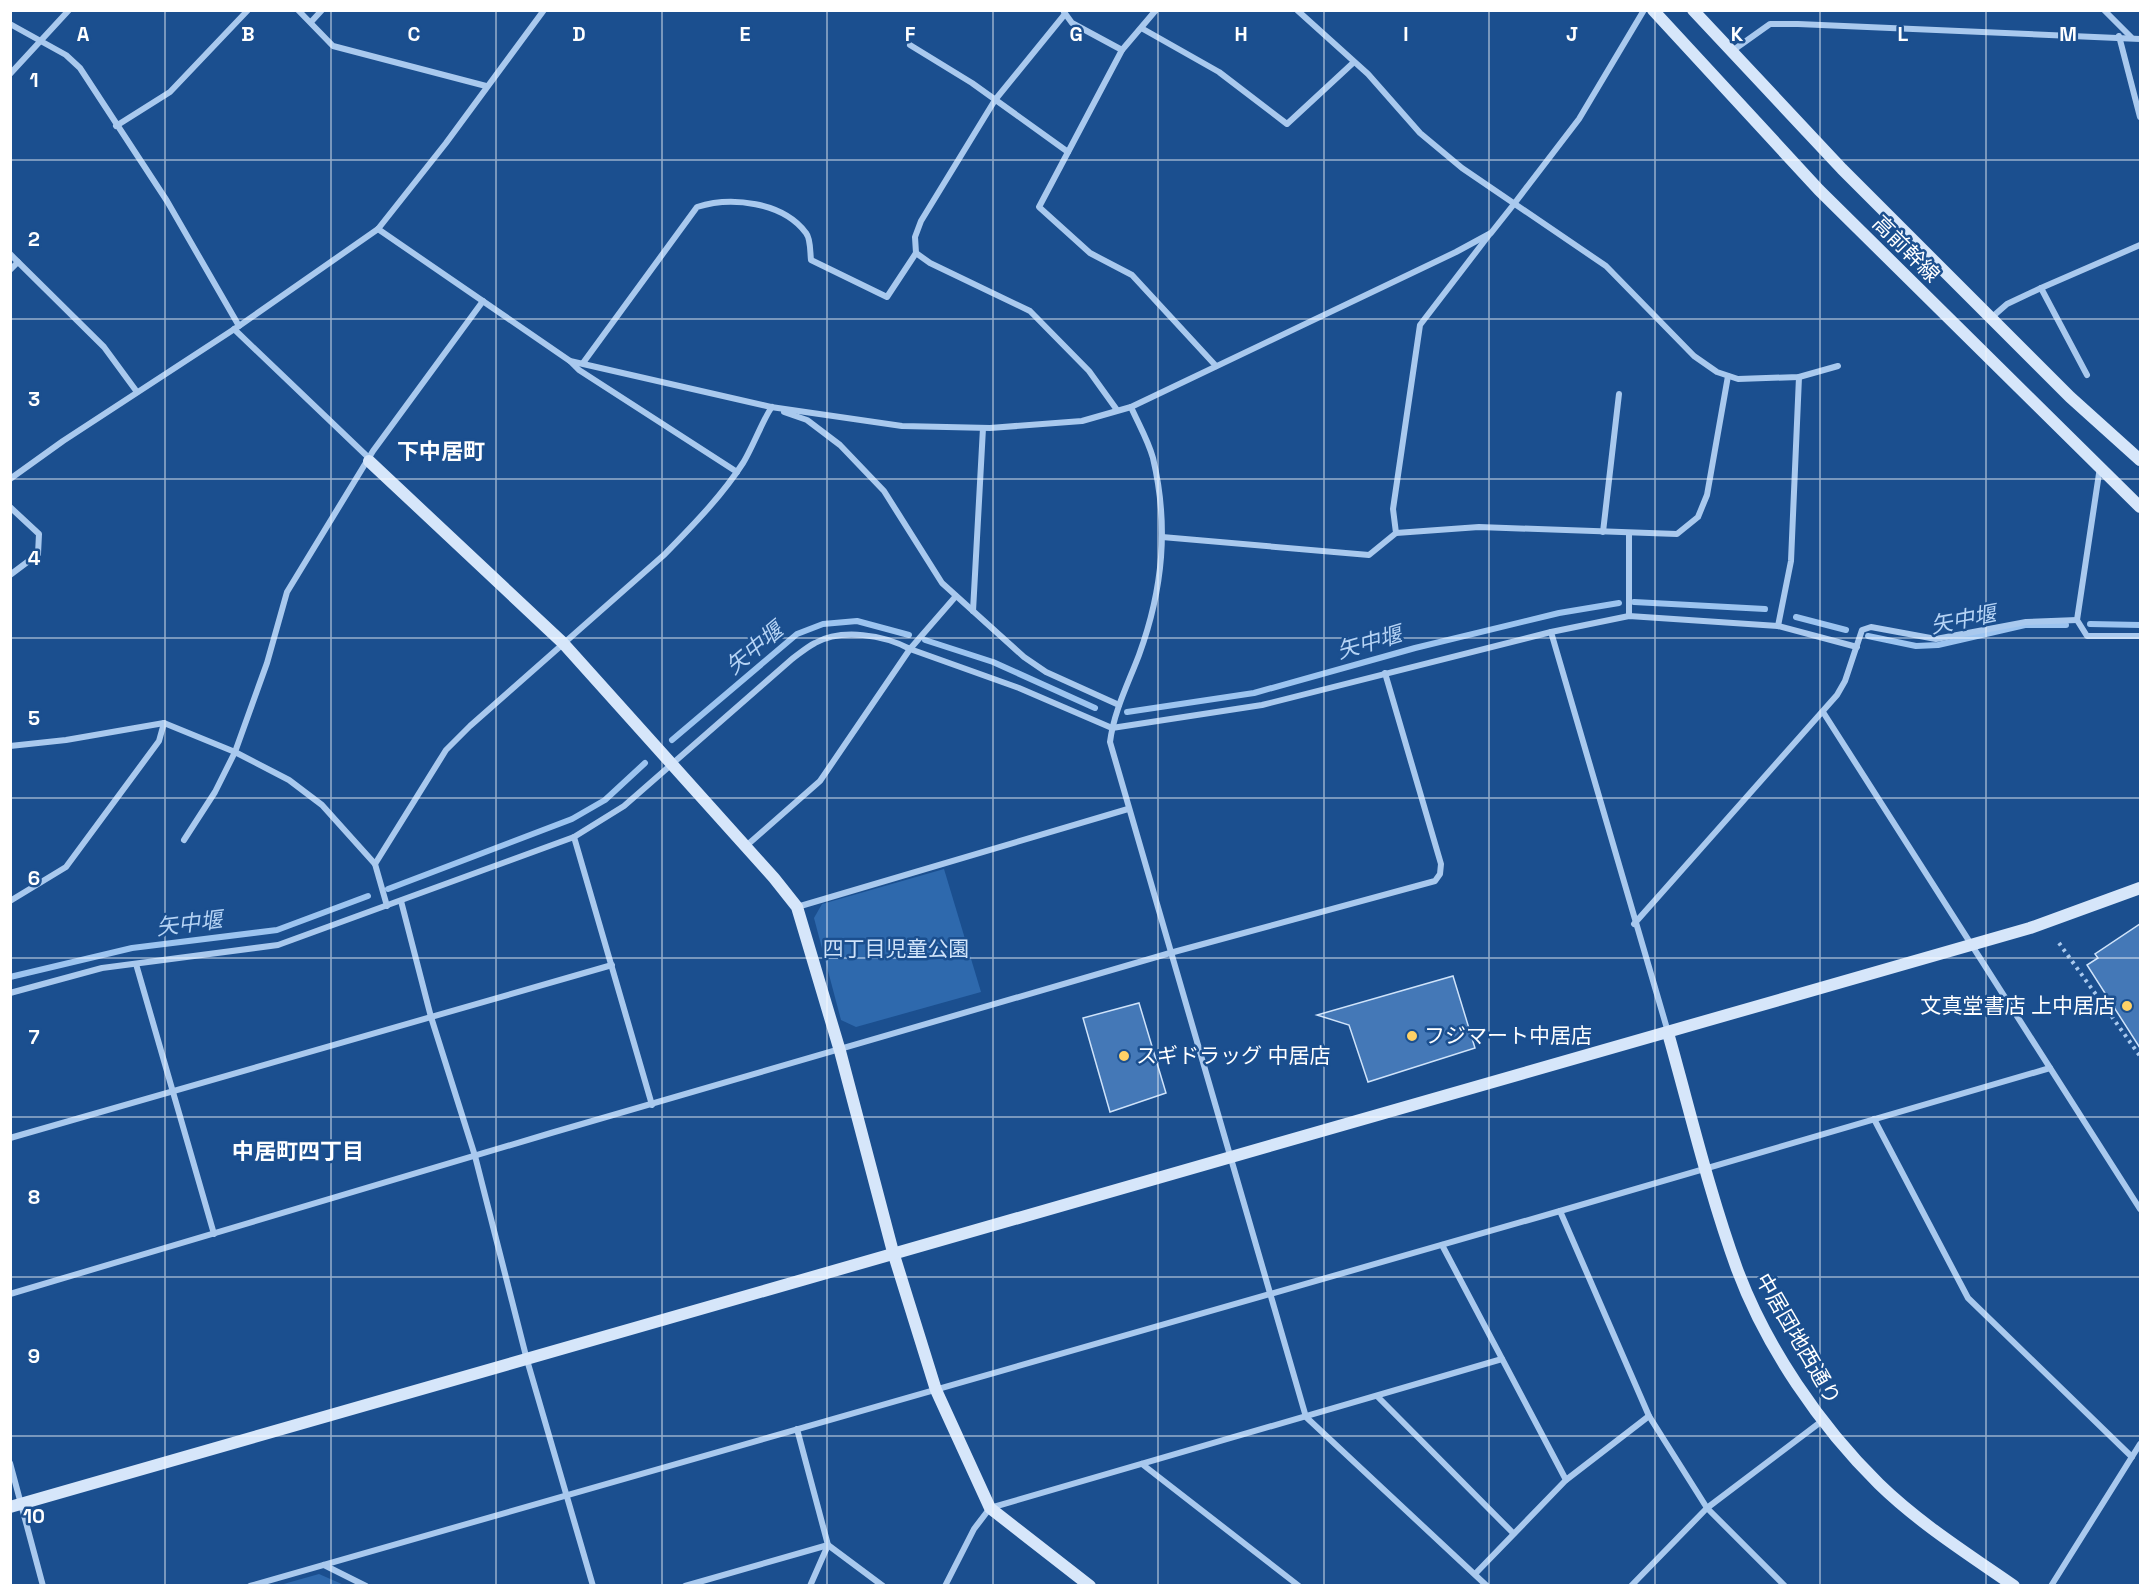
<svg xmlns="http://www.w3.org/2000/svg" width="2151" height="1596" font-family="'Space Grotesk','Noto Sans JP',sans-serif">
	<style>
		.green { fill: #2e69ad }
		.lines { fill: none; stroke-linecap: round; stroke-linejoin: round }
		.stream { stroke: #9cc4f0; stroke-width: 6 }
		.building { fill: #4478b7; stroke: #cfe3fa; stroke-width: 1.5 }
		.path { stroke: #a9c9ee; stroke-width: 4; stroke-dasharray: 3 4.5; stroke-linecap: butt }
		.street { stroke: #a9c9ee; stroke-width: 6 }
		.secondary { stroke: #d6e6fa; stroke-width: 12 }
		.grid { fill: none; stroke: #fff; stroke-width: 1.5; stroke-opacity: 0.55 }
		.poi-dot { fill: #ffd166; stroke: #1b4f8f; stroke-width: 2 }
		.labels { text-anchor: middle; stroke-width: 5; stroke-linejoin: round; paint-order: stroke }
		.street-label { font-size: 21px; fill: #fff; stroke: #1b4f8f }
		.park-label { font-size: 21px; fill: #cfe3fa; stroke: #1b4f8f }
		.poi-label { font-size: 21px; fill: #fff; stroke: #1b4f8f; text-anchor: start }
		.neighbourhood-label { font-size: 22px; font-weight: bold; fill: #fff; stroke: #1b4f8f }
		.water-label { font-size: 22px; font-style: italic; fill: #b5d3f5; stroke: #1b4f8f }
		.grid-label { font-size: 20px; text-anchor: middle; font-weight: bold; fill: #fff; stroke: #1b4f8f; stroke-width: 5; stroke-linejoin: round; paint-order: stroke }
	</style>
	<rect width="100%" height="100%" fill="#1b4f8f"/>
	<g class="green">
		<polygon points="944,869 981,992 856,1027 841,1020 814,918 822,904"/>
		<polygon points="319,1574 344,1585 280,1585"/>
	</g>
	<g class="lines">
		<g class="stream">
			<polyline points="1634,602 1765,609"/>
			<polyline points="1796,617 1846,630"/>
			<polyline points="2090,624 2140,625"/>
			<polyline points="1868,636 1916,646 1938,645 2025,625 2066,625"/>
			<polyline points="925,640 993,662 1095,708"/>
			<polyline points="1127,712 1254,693 1415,648 1559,613 1619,603"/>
			<polyline points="672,740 797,634 823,624 857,621 909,635"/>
			<polyline points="388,889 572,819 605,800 645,763"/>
			<polyline points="10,977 132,948 277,930 368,896"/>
		</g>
	</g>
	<g class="building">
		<polygon points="2140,924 2140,1048 2087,965 2098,958 2095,954"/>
		<polygon points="1453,976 1475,1048 1368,1082 1349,1025 1317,1015"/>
		<polygon points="1139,1003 1166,1093 1110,1112 1083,1018"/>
	</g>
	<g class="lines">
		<polyline class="path" points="2059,943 2140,1056"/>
		<g class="street">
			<polyline points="298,10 333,46 486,86"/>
			<polyline points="1156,10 1122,50 1039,207 1090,253 1132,275 1216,366"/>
			<polyline points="1297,10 1368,74 1420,133 1462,168 1606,266 1694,356 1717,372 1738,379 1799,377 1838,366"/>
			<polyline points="2104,10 2131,37"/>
			<polyline points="1064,12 1072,23 1122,50"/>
			<polyline points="1065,14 995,100 921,221 915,237 916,253 930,263 1030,311 1089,371 1117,410"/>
			<polyline points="311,22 322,10"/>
			<polyline points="10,24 66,55 80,68 167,201 239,326"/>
			<polyline points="1143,29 1219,72 1287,124 1354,62"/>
			<polyline points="2119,36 2140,117"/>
			<polyline points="910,45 972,83 1068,152"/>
			<polyline points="1732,51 1770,24 1798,24 2140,39"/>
			<polyline points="10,74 69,10"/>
			<polyline points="116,126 170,92 248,10"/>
			<polyline points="378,229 570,361 771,407 902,426 990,428 1082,421 1131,407 1456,252 1491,233 1514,204 1579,119 1644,10"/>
			<polyline points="10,254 104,347 137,392"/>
			<polyline points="10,270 18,262"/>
			<polyline points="1991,318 2007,304 2041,288"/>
			<polyline points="234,329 370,459"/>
			<polyline points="570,361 579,370 737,472"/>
			<path d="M583 363 697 207C731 196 783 202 806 233 811 239 810 253 811 260L887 297 916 253"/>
			<polyline points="2087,375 2041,288 2140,245"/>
			<path d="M1131 407C1138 423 1148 440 1153 458 1169 526 1163 589 1139 655 1128 684 1114 711 1110 742L1306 1417 1487 1586"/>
			<polyline points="784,412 807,420 840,445 884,491 942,583 1024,657 1046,672 1119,705"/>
			<polyline points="2100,467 2077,620 2087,636 2140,636"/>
			<polyline points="10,479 63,441 239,326 378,229 446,143 544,10"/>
			<polyline points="10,507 39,534 38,554 10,575"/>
			<polyline points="1603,532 1619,394"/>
			<polyline points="1396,533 1479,527 1677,534 1698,517 1707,495 1728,376"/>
			<polyline points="1162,537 1369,555 1396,533 1393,509 1420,325 1489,235"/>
			<polyline points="973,611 983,428"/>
			<polyline points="1629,616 1629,534"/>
			<polyline points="1778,626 1791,561 1799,377"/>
			<polyline points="1551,632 1668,1032"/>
			<polyline points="1823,712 2140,1209"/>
			<polyline points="10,746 66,740 164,723 235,752 289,780 322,805 375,864 387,906"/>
			<polyline points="574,837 652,1105"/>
			<polyline points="184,840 215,792 235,752 267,663 287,592 373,451 483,301"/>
			<polyline points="746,846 820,781 910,649 956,596"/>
			<path d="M375 864 446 750 470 726 665 554C693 525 721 497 743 463 751 451 766 413 772 407"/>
			<polyline points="10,901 66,867 159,741 164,723"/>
			<polyline points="401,901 431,1017 475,1156 527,1360 593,1586"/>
			<polyline points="797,907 1128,809"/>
			<polyline points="1634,924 1837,695 1845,681 1862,630 1871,627 1936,639 2026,622 2077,620"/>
			<polyline points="136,964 214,1234"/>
			<path d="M10 993 102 968 278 945 574 837 624 806 792 659C799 654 807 647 815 643 842 628 884 635 910 649L1019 688 1112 728 1262 705 1551 632 1629 616 1778 626 1857 647"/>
			<polyline points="1874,1119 1968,1298 2132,1457"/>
			<polyline points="10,1138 612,965"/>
			<polyline points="1560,1211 1649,1416 1707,1508 1785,1586"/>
			<polyline points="1442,1245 1566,1480"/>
			<polyline points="10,1294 551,1133 1170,953 1435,881 1440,874 1441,864 1385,673"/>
			<polyline points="1378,1397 1513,1533"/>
			<polyline points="797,1429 828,1545 810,1586"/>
			<polyline points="10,1463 43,1586"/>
			<polyline points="1142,1464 1299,1586"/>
			<polyline points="324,1565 366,1586"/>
			<polyline points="1475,1574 1566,1480 1649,1416"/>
			<polyline points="250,1586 1560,1211 2050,1068"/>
			<polyline points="685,1586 828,1545 883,1586"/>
			<polyline points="945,1586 974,1529 990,1508 1502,1359"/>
			<polyline points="1631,1586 1707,1508 1822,1421"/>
			<polyline points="2051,1586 2140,1444"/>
		</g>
		<g class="secondary">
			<polyline points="1653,10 1819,190 2140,507"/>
			<polyline points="1693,10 1842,169 2070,397 2140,460"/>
			<polyline points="369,461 563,643 774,878 797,907 840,1051 893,1252 936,1390 990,1508 1090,1586"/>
			<path d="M1668 1033C1690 1111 1709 1192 1737 1269 1766 1347 1820 1426 1879 1484 1919 1523 1968 1554 2014 1586"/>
			<polyline points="10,1507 2030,928 2140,888"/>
		</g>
	</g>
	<path class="grid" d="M165 10V1586M331 10V1586M496 10V1586M662 10V1586M827 10V1586M993 10V1586M1158 10V1586M1324 10V1586M1489 10V1586M1655 10V1586M1820 10V1586M1986 10V1586M10 160H2140M10 319H2140M10 479H2140M10 638H2140M10 798H2140M10 958H2140M10 1117H2140M10 1277H2140M10 1436H2140"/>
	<g class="poi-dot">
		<circle cx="2127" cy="1006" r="6"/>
		<circle cx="1412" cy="1036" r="6"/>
		<circle cx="1124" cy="1056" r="6"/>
	</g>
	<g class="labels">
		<g class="street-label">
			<text transform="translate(1906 249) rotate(45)" y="7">高前幹線</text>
			<text transform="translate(1798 1339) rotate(60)" y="7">中居団地西通り</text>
		</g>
		<g class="park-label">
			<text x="896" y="956">四丁目児童公園</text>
		</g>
		<g class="poi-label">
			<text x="2115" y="1013" text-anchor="end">文真堂書店 上中居店</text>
			<text x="1424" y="1043">フジマート中居店</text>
			<text x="1136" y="1063">スギドラッグ 中居店</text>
		</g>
		<g class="neighbourhood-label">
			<text x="441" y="459">下中居町</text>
			<text x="298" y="1159">中居町四丁目</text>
		</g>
		<g class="water-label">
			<text transform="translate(1963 619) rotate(-11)" y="8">矢中堰</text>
			<text transform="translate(1369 642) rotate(-16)" y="8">矢中堰</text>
			<text transform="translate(754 648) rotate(-40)" y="8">矢中堰</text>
			<text transform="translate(189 923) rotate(-7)" y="8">矢中堰</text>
		</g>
	</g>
	<g class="grid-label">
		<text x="83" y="41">A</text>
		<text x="248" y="41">B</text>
		<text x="414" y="41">C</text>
		<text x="579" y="41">D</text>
		<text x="745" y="41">E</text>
		<text x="910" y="41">F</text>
		<text x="1076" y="41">G</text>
		<text x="1241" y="41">H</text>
		<text x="1406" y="41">I</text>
		<text x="1572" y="41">J</text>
		<text x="1737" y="41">K</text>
		<text x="1903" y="41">L</text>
		<text x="2068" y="41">M</text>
		<text x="34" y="87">1</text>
		<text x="34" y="246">2</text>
		<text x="34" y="406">3</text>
		<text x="34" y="565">4</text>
		<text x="34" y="725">5</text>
		<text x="34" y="885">6</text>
		<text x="34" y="1044">7</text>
		<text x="34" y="1204">8</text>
		<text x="34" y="1363">9</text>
		<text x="34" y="1523">10</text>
	</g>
	<rect width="2151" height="1596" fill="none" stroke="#ffffff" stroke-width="24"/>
</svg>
